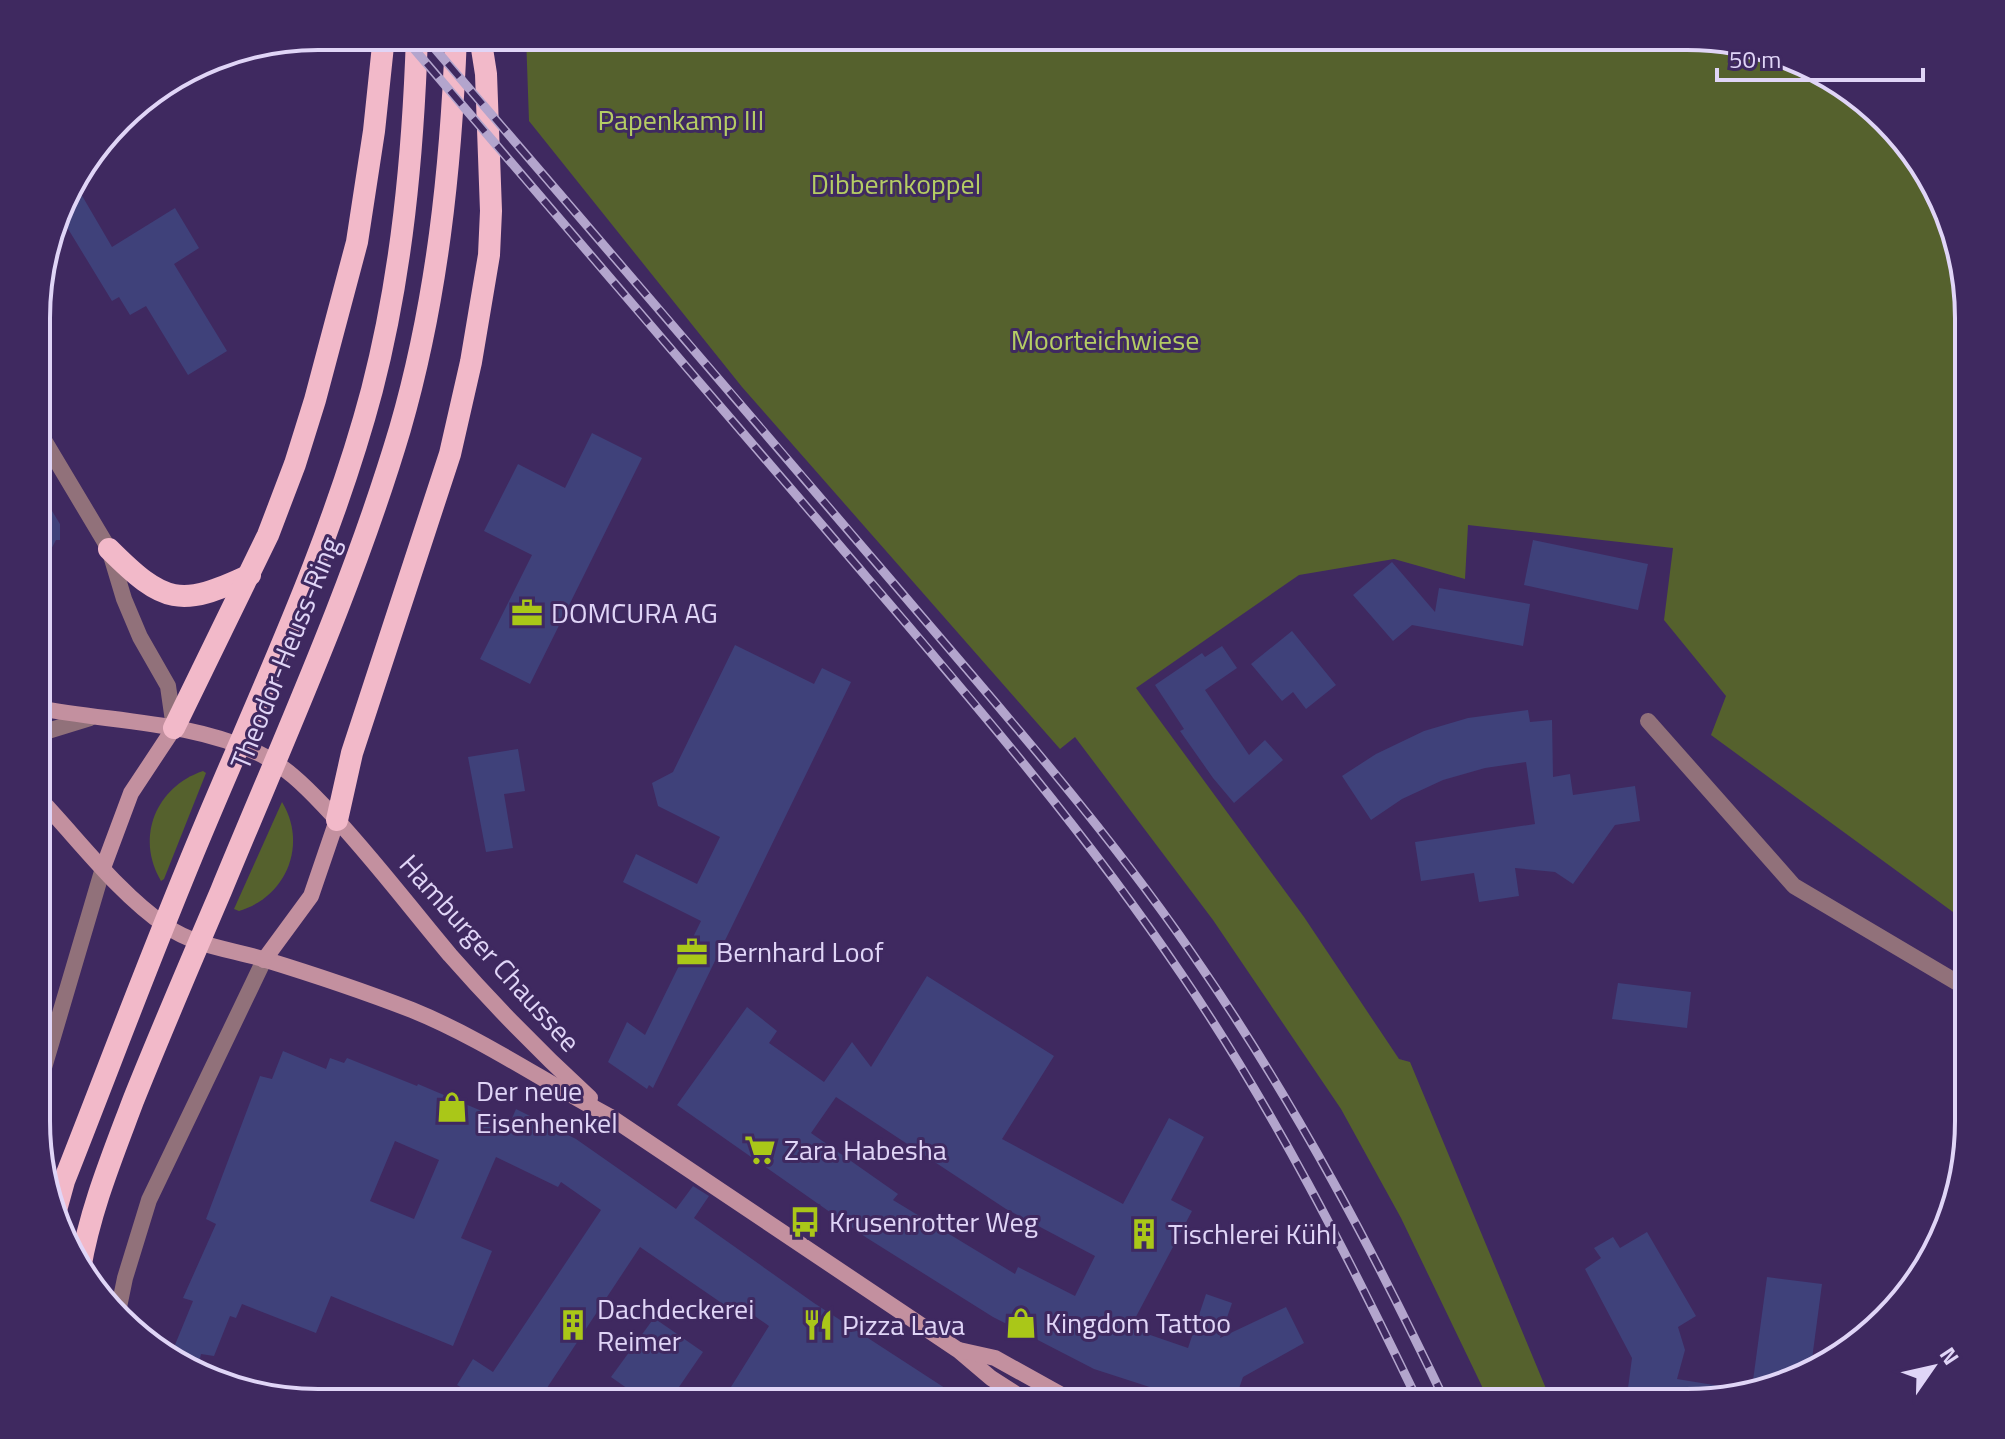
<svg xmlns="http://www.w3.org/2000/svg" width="2005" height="1439" font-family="'Titillium Web',sans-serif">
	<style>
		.green { fill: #55612d }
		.building { fill: #3f417a; fill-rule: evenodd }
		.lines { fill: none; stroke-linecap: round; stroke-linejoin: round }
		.minor { stroke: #91717a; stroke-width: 16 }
		.secondary { stroke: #c3909f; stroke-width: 16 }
		.trunk { stroke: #f2b9c9; stroke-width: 22 }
		.rail-casing { stroke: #b3a5cd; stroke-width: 9 }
		.rail { stroke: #3f2960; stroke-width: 6; stroke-dasharray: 18; stroke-linecap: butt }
		.labels { text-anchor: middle; stroke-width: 6; stroke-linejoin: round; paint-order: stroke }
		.park-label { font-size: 28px; fill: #b5cd64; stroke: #3f2960 }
		.poi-label { font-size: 28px; fill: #e0d5f7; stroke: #3f2960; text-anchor: start }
		.street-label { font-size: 28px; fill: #e0d5f7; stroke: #3f2960 }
		.rim { fill: none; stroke: #e0d5f7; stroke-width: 4 }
	</style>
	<rect width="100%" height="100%" fill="#3f2960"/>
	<g class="green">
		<polygon points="526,36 1705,37 1778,51 1859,95 1940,193 1968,300 1968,923 1711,735 1726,696 1664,620 1673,548 1468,525 1465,579 1394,559 1299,575 1136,688 1304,917 1399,1059 1410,1062 1552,1403 1490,1403 1401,1218 1341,1109 1213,920 1075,737 1060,749 742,387 529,121"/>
		<path d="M203 771 206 773 164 879 161 881C135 837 156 787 203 771Z"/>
		<path d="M282 802C308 845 286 897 239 911L234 909Z"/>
	</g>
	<g class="building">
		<polygon points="74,182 112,247 175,208 199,248 174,264 227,351 188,375 146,306 130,315 119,297 112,301 59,214 65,193"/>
		<polygon points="592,433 642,458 530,684 480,659 532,555 484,531 518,464 565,488"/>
		<polygon points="38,488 60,524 60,540 56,540 38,574"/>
		<polygon points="1533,540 1648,564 1638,610 1524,585"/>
		<polygon points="1392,562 1435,612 1439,588 1530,604 1523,646 1412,625 1393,641 1353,595"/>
		<polygon points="1292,631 1336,685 1306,709 1293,692 1282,701 1251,664"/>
		<polygon points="735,645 814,684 822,668 851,682 653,1088 649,1085 647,1089 608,1062 627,1022 645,1035 701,921 623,882 636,854 697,884 720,837 658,806 652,783 673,772"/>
		<polygon points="1222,646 1237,668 1205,690 1249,755 1265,740 1283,760 1234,803 1213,778 1180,731 1184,729 1155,685 1202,653 1205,657"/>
		<polygon points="1528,710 1530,722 1552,720 1553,777 1570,774 1573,795 1635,786 1640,821 1615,825 1573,884 1555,872 1515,868 1519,896 1479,902 1474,873 1421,881 1415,842 1535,824 1526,762 1485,768 1443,780 1402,799 1371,820 1342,776 1376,754 1424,731 1468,718"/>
		<polygon points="518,749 525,791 504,794 513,848 486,852 468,757"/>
		<path d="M927 976 1054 1056 1002 1139 1123 1204 1169 1118 1204 1137 1171 1200 1192 1211 1130 1328 1188 1348 1206 1294 1232 1303 1220 1338 1286 1307 1304 1343 1243 1377 1234 1403H1199L1094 1369 993 1317 867 1238 677 1105 747 1007 777 1031 769 1043 824 1082 852 1042 871 1067ZM836 1097 1006 1209 1095 1256 1075 1296 1018 1267 1015 1274 893 1200 898 1194 811 1133Z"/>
		<polygon points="1618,983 1691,992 1687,1028 1612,1019"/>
		<path d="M283 1051 326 1069 330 1058 344 1063 347 1058 417 1086 418 1084 510 1123 516 1109 576 1139 676 1209 693 1186 709 1196 694 1218 814 1303 968 1403H721L769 1326 736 1303 726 1306 640 1247 537 1403 487 1402 457 1385 473 1359 493 1372 601 1210 561 1182 558 1187 496 1157 461 1238 492 1251 453 1346 331 1296 316 1333 242 1304 236 1318 230 1316 214 1356 201 1354 197 1372 170 1357 193 1301 183 1298 216 1224 206 1219 260 1076 272 1079ZM395 1141 439 1160 414 1219 370 1201Z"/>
		<polygon points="1647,1232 1696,1316 1678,1327 1685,1350 1677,1379 1744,1390 1688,1403 1626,1403 1632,1358 1585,1269 1601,1258 1594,1248 1613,1237 1620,1248"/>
		<polygon points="1767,1277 1822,1284 1810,1374 1752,1388"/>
		<polygon points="654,1318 703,1352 668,1403 648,1403 611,1377"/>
	</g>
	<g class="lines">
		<g class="minor">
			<polyline points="38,430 109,549 124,599 140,637 168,686 174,728"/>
			<polyline points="1648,721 1794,886 1968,989"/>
			<polyline points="38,734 90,718"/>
			<polyline points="38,1088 103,868"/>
			<polyline points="118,1312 125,1278 149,1200 264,960"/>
		</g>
		<g class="secondary">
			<path d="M38 708C111 722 190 721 258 753 285 766 304 785 324 806 369 853 408 905 450 955 494 1005 541 1053 590 1098"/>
			<path d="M38 797C79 840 117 892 166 926 195 946 229 949 263 959 312 974 363 991 412 1010 481 1038 543 1081 609 1116L958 1350 991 1378 1030 1403"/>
			<polyline points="103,868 131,793 174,728"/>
			<polyline points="264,960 311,896 337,820"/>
			<polyline points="959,1350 995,1358 1076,1403"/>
		</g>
		<g class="trunk">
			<path d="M109 549C164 604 180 608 250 575"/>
			<polyline points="174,728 268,535 295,464 315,400 357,242 374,131 384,36"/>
			<polyline points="337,820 352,753 450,454 471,362 489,255 491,211 486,74 480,36"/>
			<path d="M56 1210 64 1181C111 1062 155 943 205 825 265 682 332 541 372 390 402 274 413 155 417 36"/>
			<path d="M80 1269C90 1210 112 1157 133 1101 161 1031 191 961 221 891 284 738 353 587 400 429 437 301 451 168 456 36"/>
		</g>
		<defs>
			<g id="rail">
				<path d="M403 36C545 202 686 367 828 532 951 676 1076 818 1182 975 1274 1110 1348 1256 1419 1403"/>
				<path d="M424 36C581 219 739 402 895 585 1001 710 1110 832 1202 968 1296 1105 1374 1252 1446 1403"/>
			</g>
		</defs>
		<use href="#rail" class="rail-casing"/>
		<use href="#rail" class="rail"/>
	</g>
	<defs>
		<symbol id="office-bare" viewBox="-9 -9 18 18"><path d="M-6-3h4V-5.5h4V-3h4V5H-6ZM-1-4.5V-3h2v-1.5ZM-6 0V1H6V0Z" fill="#aac718" stroke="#3f2960" stroke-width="2.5" paint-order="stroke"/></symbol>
		<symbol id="shop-bare" viewBox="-9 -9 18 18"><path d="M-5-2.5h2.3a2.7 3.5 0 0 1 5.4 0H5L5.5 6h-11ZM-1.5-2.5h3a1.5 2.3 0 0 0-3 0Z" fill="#aac718" stroke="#3f2960" stroke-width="2.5" paint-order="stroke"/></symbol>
		<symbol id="supermarket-bare" viewBox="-9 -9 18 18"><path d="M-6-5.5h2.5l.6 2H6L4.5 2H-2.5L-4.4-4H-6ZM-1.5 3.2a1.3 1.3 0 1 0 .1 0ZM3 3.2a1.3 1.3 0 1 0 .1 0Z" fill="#aac718" stroke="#3f2960" stroke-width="2.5" paint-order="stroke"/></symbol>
		<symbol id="bus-bare" viewBox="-9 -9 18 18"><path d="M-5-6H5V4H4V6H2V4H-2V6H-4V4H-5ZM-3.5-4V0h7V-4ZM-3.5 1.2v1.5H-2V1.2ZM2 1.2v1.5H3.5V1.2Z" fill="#aac718" stroke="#3f2960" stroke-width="2.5" paint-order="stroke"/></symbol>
		<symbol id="building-bare" viewBox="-9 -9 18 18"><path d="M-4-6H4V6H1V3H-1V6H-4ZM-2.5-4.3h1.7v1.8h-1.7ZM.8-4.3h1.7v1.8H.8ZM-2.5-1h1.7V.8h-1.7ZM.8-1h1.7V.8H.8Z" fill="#aac718" stroke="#3f2960" stroke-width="2.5" paint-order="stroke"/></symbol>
		<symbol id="restaurant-bare" viewBox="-9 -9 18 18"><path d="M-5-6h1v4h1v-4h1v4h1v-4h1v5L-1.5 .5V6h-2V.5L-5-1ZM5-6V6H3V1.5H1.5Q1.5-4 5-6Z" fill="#aac718" stroke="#3f2960" stroke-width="2.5" paint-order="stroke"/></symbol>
	</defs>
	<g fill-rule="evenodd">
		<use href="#office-bare" x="505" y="591" width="44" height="44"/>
		<use href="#office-bare" x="670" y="930" width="44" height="44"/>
		<use href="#shop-bare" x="430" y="1085" width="44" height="44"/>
		<use href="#supermarket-bare" x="738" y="1128" width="44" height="44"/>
		<use href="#bus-bare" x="783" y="1200" width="44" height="44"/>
		<use href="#building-bare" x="1122" y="1212" width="44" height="44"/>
		<use href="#shop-bare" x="999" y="1301" width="44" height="44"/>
		<use href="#building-bare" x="551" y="1303" width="44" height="44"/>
		<use href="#restaurant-bare" x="796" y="1303" width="44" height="44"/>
	</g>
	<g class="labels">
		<g class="park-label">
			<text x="681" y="130">Papenkamp III</text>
			<text x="896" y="194">Dibbernkoppel</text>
			<text x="1105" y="350">Moorteichwiese</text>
		</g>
		<g class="poi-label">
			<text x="551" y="623">DOMCURA AG</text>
			<text x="716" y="962">Bernhard Loof</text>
			<text x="476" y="1101">Der neue<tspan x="476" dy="32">Eisenhenkel</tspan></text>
			<text x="784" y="1160">Zara Habesha</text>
			<text x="829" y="1232">Krusenrotter Weg</text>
			<text x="1168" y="1244">Tischlerei Kühl</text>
			<text x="597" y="1319">Dachdeckerei<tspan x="597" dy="32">Reimer</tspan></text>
			<text x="1045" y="1333">Kingdom Tattoo</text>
			<text x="842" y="1335">Pizza Lava</text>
		</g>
		<g class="street-label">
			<text transform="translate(285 653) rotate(-68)" y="10">Theodor-Heuss-Ring</text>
			<text transform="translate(490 953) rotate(48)" y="10">Hamburger Chaussee</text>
		</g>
	</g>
	<path d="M0 0H2005V1439H0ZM318 50H1687A268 268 0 0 1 1955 318V1121A268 268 0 0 1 1687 1389H318A268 268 0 0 1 50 1121V318A268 268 0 0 1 318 50Z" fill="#3f2960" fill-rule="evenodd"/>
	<path class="rim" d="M318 50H1687A268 268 0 0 1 1955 318V1121A268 268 0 0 1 1687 1389H318A268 268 0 0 1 50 1121V318A268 268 0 0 1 318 50Z"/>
	<g transform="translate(1933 1367) rotate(56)" stroke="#3f2960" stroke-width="6" paint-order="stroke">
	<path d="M0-6L14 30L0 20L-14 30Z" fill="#e0d5f7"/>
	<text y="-12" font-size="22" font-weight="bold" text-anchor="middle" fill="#e0d5f7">N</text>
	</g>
	<path d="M1717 68v12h206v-12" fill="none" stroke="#e0d5f7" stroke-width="4"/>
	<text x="1729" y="68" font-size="24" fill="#e0d5f7" stroke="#3f2960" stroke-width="6" paint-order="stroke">50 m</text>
</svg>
